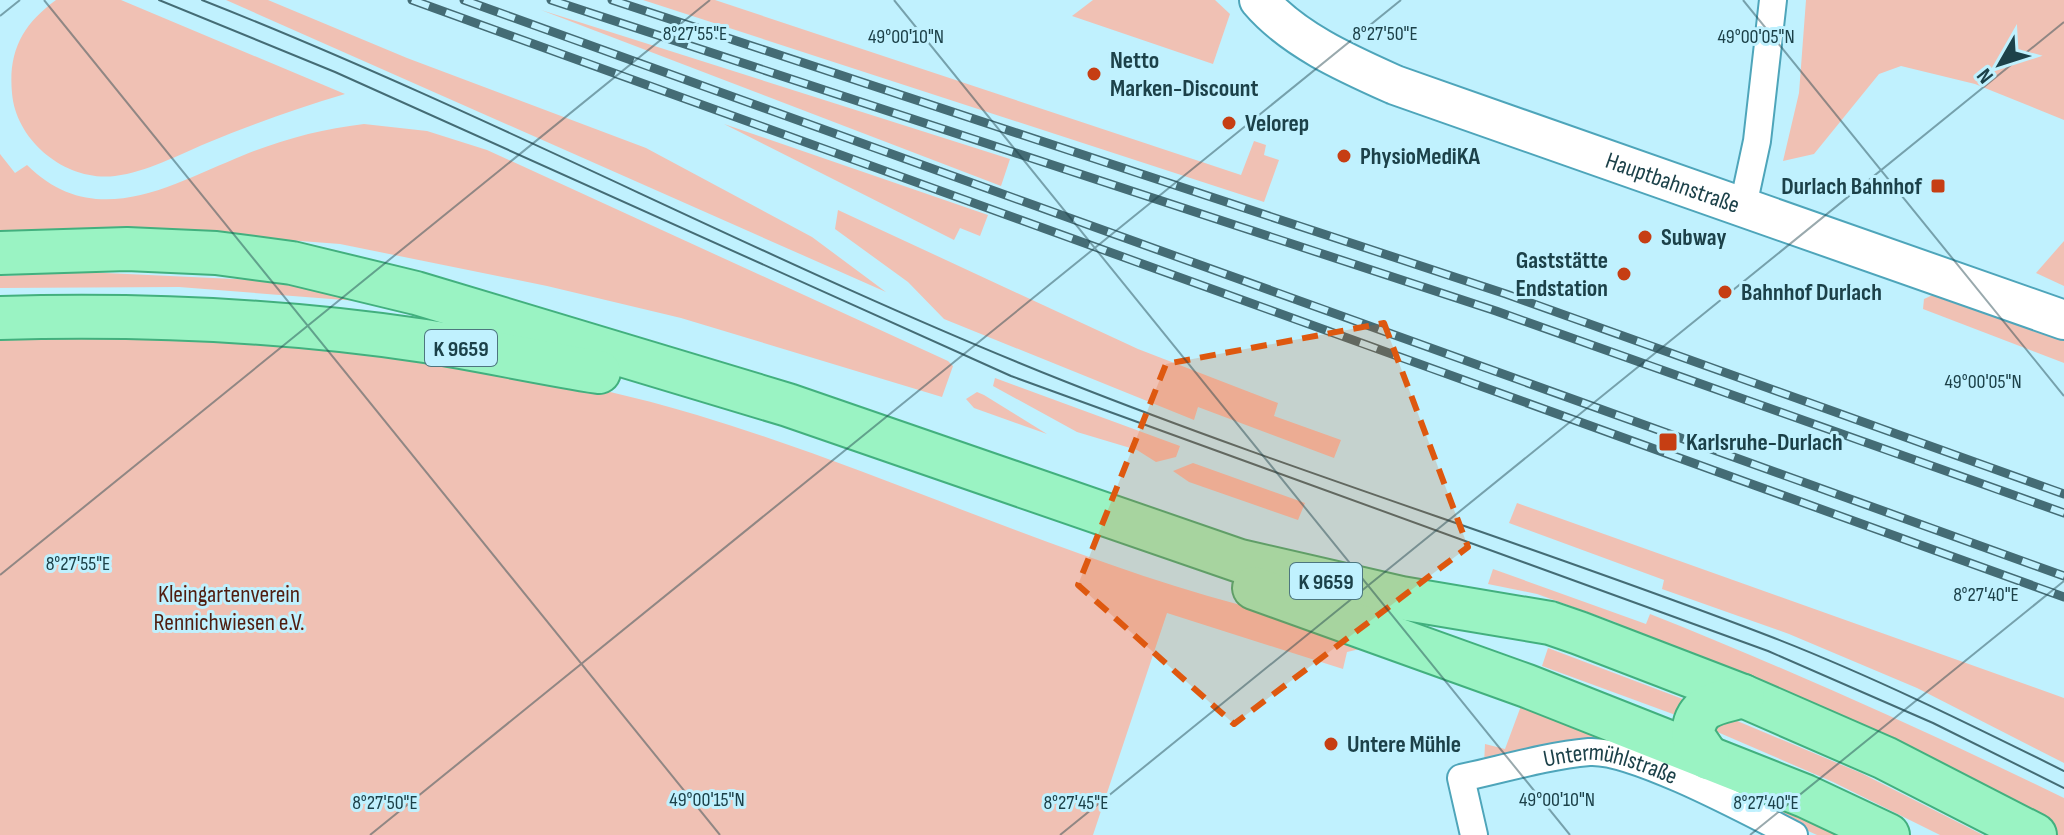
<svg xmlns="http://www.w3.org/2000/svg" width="2064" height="835" font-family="'Sofia Sans Condensed',sans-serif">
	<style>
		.green { fill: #f0c1b4 }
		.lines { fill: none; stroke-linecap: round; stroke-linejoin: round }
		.street-casing { stroke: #4ea5ba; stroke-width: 30 }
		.secondary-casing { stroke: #4ea5ba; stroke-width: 42 }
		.primary-casing { stroke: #42b07e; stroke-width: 46 }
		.street { stroke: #fff; stroke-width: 26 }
		.secondary { stroke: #fff; stroke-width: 38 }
		.primary { stroke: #9af3c3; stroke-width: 42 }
		.tram { stroke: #446c75; stroke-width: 2 }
		.rail-casing { stroke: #446c75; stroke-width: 9 }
		.rail { stroke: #c0f1fe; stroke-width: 6; stroke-dasharray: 18; stroke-linecap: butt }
		.marked { fill: #de580f; fill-opacity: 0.2; stroke: #de580f; stroke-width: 6; stroke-dasharray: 16 10; stroke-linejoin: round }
		.ticks { fill: none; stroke: #1c4149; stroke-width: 2; stroke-opacity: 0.45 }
		.poi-dot { fill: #c63e13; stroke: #c0f1fe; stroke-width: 3 }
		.labels { text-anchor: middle; stroke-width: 6; stroke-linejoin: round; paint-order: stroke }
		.shield { fill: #c0f1fe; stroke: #4d767f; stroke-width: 2 }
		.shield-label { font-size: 22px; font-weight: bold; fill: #1c4149 }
		.poi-label { font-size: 24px; font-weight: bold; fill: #1c4149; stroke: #c0f1fe; text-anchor: start }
		.street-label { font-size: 24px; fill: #1c4149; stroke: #c0f1fe }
		.park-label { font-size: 24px; fill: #4f1d10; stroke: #c0f1fe }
		.ticks-label { font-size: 20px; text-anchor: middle; fill: #1c4149; stroke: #c0f1fe; stroke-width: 6; stroke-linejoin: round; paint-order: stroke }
	</style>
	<rect width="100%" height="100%" fill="#c0f1fe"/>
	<g class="green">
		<path d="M56 0H121L345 94C298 108 253 124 207 143 178 155 147 172 115 176 67 182 16 142 12 93 8 51 23 24 56 0Z"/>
		<polygon points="226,0 268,0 407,58 646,148 812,237 886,292"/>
		<polygon points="643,0 715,0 1241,175 1254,141 1266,145 1264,155 1279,160 1264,202"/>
		<polygon points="1093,0 1215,0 1230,14 1213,64 1072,16"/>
		<polygon points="1806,0 2064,0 2064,120 1975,84 1901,66 1879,74 1814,154 1783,161 1799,93"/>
		<polygon points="541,10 1010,159 1001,186"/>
		<path d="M364 124 427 131 487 150 948 361 953 366 942 397 681 318 547 286 340 244 141 229 0 236V154L15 173 27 165C96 233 172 184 244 155 284 139 322 129 364 124Z"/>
		<polygon points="724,124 988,215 980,236 960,228 954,240"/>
		<polygon points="838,210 1138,349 1278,403 1274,416 1341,440 1334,458 1198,407 1194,420 944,319 908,282 835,229"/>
		<polygon points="2064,241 2064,286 2036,273"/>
		<polygon points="84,272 319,283 383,303 179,287 0,288 0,276"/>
		<polygon points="1939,292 2064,338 2064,363 1923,309 1924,299"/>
		<path d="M165 332C343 348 524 363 697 415 909 479 1111 583 1329 626L1864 835H1817L1625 749 1484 764 1485 744 1505 749 1521 706 1364 648 1347 652 1343 669 1167 613 1093 835H0V336Z"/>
		<polygon points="995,378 1180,446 1176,457 1156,462 1137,450 1077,432 993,386"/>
		<polygon points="977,392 984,395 1047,434 974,408 966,399"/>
		<polygon points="1193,463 1305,503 1298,520 1189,482 1173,471"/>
		<polygon points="1517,503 2064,698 2064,763 1917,688 1789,634 1662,589 1664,580 1509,523"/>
		<path d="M1493 569 1646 624 1650 614C1791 670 1928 732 2064 798V835H2058L1917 761 1656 645 1615 622 1537 594 1488 584Z"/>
		<polygon points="1548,648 1688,701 1681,717 1542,666"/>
		<polygon points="1723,715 1861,773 1983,835 1940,835 1833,782 1715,731"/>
	</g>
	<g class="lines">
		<defs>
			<g id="street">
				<polyline points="1743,206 1757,141 1773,0"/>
				<path id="s1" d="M1474 835 1461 778C1503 769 1546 756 1589 752 1633 749 1751 813 1794 835"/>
			</g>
			<g id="secondary">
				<path id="s2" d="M1259 0C1293 40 1348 64 1395 85L2064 320"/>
			</g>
			<g id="primary">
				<polyline points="0,253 127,249 216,253 292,263 416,293 788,405 1240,561 1401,598 1550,623 1579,633 1743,696 1885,758 2035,835"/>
				<path d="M0 318C141 314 285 320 425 341 483 350 541 363 599 372"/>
				<polyline points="1254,588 1527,686 1805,796 1888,835"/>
				<path d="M1708 758 1693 736C1694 703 1717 704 1743 696"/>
			</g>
		</defs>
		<use href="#street" class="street-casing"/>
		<use href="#secondary" class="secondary-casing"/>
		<use href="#primary" class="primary-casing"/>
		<use href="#street" class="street"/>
		<use href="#secondary" class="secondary"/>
		<use href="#primary" class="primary"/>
		<g class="tram">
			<polyline points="159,0 335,72 1011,376 1768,651 1933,723 2064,788"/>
			<path d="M202 0C494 115 772 265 1064 381 1296 473 1536 546 1769 636 1870 675 1967 723 2064 771"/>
		</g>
		<defs>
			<g id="rail">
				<polyline points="412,0 2064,597"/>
				<polyline points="464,0 2064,576"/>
				<polyline points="551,0 1496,311 2064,513"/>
				<polyline points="612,0 1506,294 2064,494"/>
			</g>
		</defs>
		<use href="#rail" class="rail-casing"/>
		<use href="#rail" class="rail"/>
	</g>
	<path class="marked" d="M1384 323 1468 547 1234 724 1078 585 1166 364Z"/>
	<path class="ticks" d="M44 0 720 835M894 0 1570 835M1743 0 2064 396M0 16 20 0M0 575 710 0M370 835 1401 0M1060 835 2064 22M1750 835 2064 581"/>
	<g class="poi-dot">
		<circle cx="1094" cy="74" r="8"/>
		<circle cx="1229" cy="123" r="8"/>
		<circle cx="1344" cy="156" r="8"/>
		<rect x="1930" y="178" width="16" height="16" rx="4"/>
		<circle cx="1645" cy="237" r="8"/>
		<circle cx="1624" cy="274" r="8"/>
		<circle cx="1725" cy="292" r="8"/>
		<rect x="1658" y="432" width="20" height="20" rx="4"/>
		<circle cx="1331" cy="744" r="8"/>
	</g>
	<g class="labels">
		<g class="shield">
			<rect x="425" y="330" width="72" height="36" rx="6"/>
			<rect x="1290" y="563" width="72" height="36" rx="6"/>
		</g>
		<g class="shield-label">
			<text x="461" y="356">K 9659</text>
			<text x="1326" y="589">K 9659</text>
		</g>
		<g class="poi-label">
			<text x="1110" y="68">Netto<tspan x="1110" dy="28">Marken-Discount</tspan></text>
			<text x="1245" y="131">Velorep</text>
			<text x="1360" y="164">PhysioMediKA</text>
			<text x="1922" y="194" text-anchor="end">Durlach Bahnhof</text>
			<text x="1661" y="245">Subway</text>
			<text x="1608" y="268" text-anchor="end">Gaststätte<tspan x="1608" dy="28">Endstation</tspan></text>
			<text x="1741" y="300">Bahnhof Durlach</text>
			<text x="1686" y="450">Karlsruhe-Durlach</text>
			<text x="1347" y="752">Untere Mühle</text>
		</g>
		<g class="street-label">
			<text dy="8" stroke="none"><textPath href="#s2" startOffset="456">Hauptbahnstraße</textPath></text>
			<text dy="8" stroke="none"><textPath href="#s1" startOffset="212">Untermühlstraße</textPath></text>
		</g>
		<g class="park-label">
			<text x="229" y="602">Kleingartenverein<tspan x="229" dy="28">Rennichwiesen e.V.</tspan></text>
		</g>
	</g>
	<g class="ticks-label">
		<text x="695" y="40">8°27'55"E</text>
		<text x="1385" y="40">8°27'50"E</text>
		<text x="906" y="43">49°00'10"N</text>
		<text x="1756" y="43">49°00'05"N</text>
		<text x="1983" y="388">49°00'05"N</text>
		<text x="78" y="570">8°27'55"E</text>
		<text x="1986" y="601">8°27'40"E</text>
		<text x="707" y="806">49°00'15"N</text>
		<text x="1557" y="806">49°00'10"N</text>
		<text x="385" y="809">8°27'50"E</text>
		<text x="1076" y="809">8°27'45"E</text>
		<text x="1766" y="809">8°27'40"E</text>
	</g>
	<g transform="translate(2000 64) rotate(231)" stroke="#c0f1fe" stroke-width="6" paint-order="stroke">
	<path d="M0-6L14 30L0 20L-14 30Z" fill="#1c4149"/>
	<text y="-12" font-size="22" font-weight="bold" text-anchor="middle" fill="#1c4149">N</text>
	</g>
</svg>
